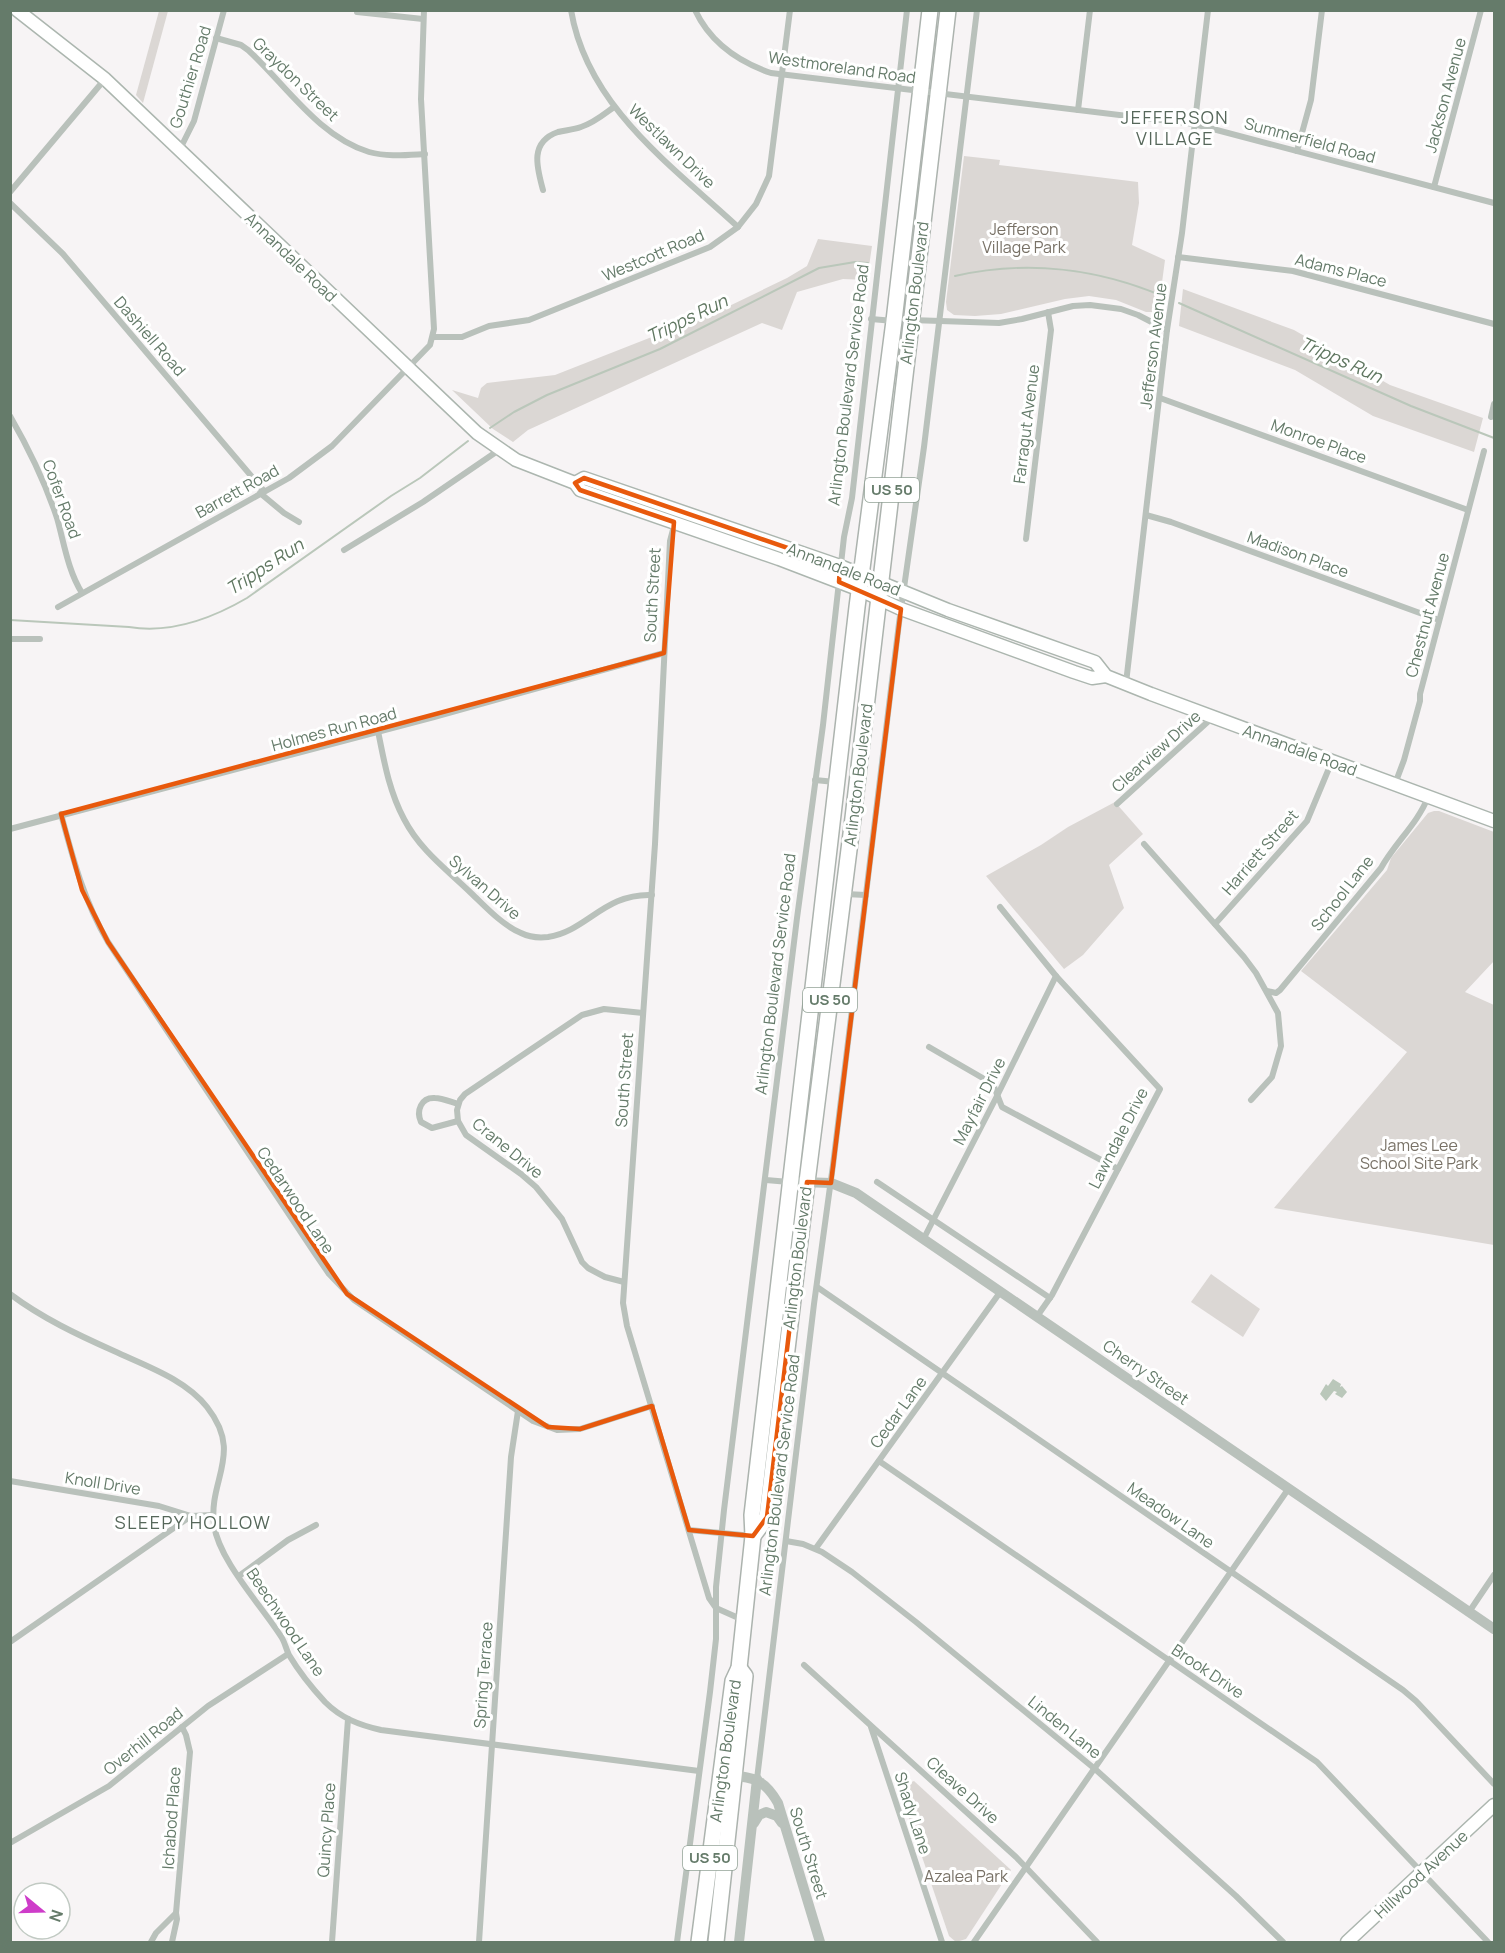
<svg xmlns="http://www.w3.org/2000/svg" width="1505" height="1953" font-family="Manrope,sans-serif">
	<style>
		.green { fill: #dbd7d4 }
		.water { fill: #bac7ba }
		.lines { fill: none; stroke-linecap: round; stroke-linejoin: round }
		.stream { stroke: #bac7ba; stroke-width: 2 }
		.secondary-casing { stroke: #acb6af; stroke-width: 15 }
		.trunk-casing { stroke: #acb3ae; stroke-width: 18 }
		.minor { stroke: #b9c1bb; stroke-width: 6 }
		.tertiary { stroke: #b9c1bb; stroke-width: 10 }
		.secondary { stroke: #fff; stroke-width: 12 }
		.trunk { stroke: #fff; stroke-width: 15 }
		.marked { fill: none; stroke: #e8590c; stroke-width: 4.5; stroke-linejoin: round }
		.labels { text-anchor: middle; stroke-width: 6; stroke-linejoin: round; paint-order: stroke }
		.shield { fill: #fff; stroke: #93a397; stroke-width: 1.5 }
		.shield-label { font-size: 15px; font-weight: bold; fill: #657b6a }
		.street-label { font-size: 16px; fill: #657b6a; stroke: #fff }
		.park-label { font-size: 16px; fill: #797267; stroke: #fff }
		.neighbourhood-label { font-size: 18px; letter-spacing: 1.5px; fill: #56675a; stroke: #fff }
		.water-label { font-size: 18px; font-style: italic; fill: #607761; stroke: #fff }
	</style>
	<rect width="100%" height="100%" fill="#f7f4f5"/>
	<g class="green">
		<polygon points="159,11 168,11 143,103 136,95"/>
		<polygon points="964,156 1000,160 999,165 1138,182 1139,203 1132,245 1165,260 1159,305 1153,312 1146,312 1116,300 1089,296 1065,299 1001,314 975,316 954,315 947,310 946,302"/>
		<polygon points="818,239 872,246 867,280 843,279 797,292 782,330 762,323 528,430 513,442 493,429 452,390 478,398 481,388 487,383 555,375 723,309 787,278 807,266"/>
		<polygon points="1183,289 1294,330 1390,385 1483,418 1474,452 1373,416 1295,370 1179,326"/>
		<polygon points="1115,802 1143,834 1109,865 1124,908 1083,955 1064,969 986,876 1041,845 1068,827"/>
		<polygon points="1434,811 1439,811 1494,832 1494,961 1465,992 1494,1005 1494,1245 1274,1208 1407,1052 1301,971 1387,870 1391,858 1428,813"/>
		<polygon points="1211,1274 1260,1309 1243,1337 1191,1302"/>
		<polygon points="914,1781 1011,1870 966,1939 956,1942 949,1936 901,1795 904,1785"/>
	</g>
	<polygon class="water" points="1333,1379 1341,1384 1340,1387 1342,1386 1347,1392 1342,1398 1335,1394 1337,1392 1334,1391 1326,1401 1320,1394 1326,1384 1328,1386"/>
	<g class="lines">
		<g class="stream">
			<path d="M955 276C1026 260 1098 268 1165 297"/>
			<polyline points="1179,303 1411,406 1494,438"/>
			<polyline points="490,428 514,412 547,395 660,349 819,268 855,262 868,263"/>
			<path d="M10 620 129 627C171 634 211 619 247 598L391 496 420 478 468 441"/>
		</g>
		<defs>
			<g id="secondary">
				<polyline points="17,10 105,79 477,433 516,460 575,483 580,490 779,559 860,590 901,609 1074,672 1092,678 1106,676"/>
				<polyline points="575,483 584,478 840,566 948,610 1095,662 1106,676 1151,694 1494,821"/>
				<polyline points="1347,1942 1494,1805"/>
			</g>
			<g id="trunk">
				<polyline points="753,1536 767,1517 807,1182 853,818 948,10"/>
				<polyline points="699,1942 733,1681 739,1668 753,1536 752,1515 857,607 894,321 930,10"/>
				<polyline points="716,1942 745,1676 739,1668"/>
			</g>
		</defs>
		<use href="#secondary" class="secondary-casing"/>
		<use href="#trunk" class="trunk-casing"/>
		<g class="minor">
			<path d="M571 10C587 106 671 165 738 227"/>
			<path d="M695 10C710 42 739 62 771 73L1194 124 1494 203"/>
			<polyline points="357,12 423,19"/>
			<path d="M216 38 241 45 248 50C285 84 319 137 369 152 387 157 406 155 425 154"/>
			<polyline points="1078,110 1090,10"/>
			<polyline points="180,149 194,121 224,10"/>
			<polyline points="1297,151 1311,100 1322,10"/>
			<polyline points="1434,187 1481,10"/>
			<path d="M543 190C537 168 529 142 558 132 565 130 573 130 581 127 594 123 603 115 614 107"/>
			<polyline points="10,192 105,79"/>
			<polyline points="10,203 63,254 264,491"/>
			<polyline points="1178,257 1293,271 1494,324"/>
			<polyline points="871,319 894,321"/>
			<polyline points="911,320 999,323 1022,319 1073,306 1090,305 1121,309 1138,315 1167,330"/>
			<polyline points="433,337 462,337 489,326 529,320 710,247 738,227 756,204 769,176 790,10"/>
			<polyline points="1160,398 1468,510"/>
			<path d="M10 416C29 449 45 482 57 518 64 543 68 571 82 593"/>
			<polyline points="1491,417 1494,404"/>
			<polyline points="260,493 284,513 299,522"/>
			<polyline points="1146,515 1171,522 1439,620"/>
			<polyline points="675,522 670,541 655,844 623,1303 627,1326 709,1598 716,1608 743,1620"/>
			<polyline points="1026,539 1051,330 1048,312"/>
			<polyline points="344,550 423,502 499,450"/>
			<polyline points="58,607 289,478 332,446 430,345 434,329 421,99 424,10"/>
			<polyline points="10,639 40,639"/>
			<polyline points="1126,683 1167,330 1182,233 1208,10"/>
			<path d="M378 731C384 761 389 791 404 819 420 850 446 869 471 893 486 907 502 925 521 933 529 937 539 938 548 937 587 931 604 893 652 895"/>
			<polyline points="815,780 835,782"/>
			<polyline points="1395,784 1404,760 1420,701 1420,694 1484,451"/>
			<polyline points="1117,804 1212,718"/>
			<path d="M61 814C73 859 84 901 108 942L314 1252 329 1274 354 1300 533 1421 557 1430 580 1429 652 1406"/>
			<polyline points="10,829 434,717 664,653"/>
			<polyline points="1144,844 1244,957 1256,973 1278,1013 1281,1046 1272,1077 1251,1100"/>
			<polyline points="845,894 866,895"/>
			<polyline points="1000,907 1056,976 1160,1089 1052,1295 1038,1315"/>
			<polyline points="1215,924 1307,821 1332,761"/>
			<path d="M1267 991 1276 993 1280 990 1381 868C1395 843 1418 823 1428 797"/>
			<polyline points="929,1047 993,1084 1002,1107 1118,1169"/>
			<path d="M458 1121 432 1128 421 1122C416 1111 421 1097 435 1098 442 1098 451 1102 458 1104"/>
			<polyline points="766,1180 789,1182"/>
			<polyline points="877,1182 1050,1298"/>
			<polyline points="924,1238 997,1096 1056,976"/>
			<polyline points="624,1282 605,1277 588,1268 582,1262 562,1219 536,1187 521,1174 466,1135 458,1121 457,1110 460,1100 465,1094 582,1015 604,1009 643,1013"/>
			<polyline points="817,1287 1403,1690 1416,1701 1494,1784"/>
			<path d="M10 1294C42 1318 78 1335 114 1351 146 1366 185 1379 207 1407 244 1454 208 1479 214 1525 219 1561 262 1606 282 1638 285 1643 286 1649 289 1655 298 1670 312 1688 325 1702 341 1718 359 1725 381 1730L699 1771"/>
			<polyline points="879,1461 1317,1762 1488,1942"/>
			<polyline points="10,1481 159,1506 191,1516"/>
			<polyline points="689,1530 753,1536"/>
			<polyline points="786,1541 803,1544 822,1552 852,1572 916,1622 1095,1769 1236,1896 1283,1942"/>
			<polyline points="816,1548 1001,1291"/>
			<polyline points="239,1576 288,1540 316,1525"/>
			<polyline points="1469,1612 1494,1575"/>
			<polyline points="10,1642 191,1516 213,1515"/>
			<polyline points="804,1665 1016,1857 1097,1942"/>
			<polyline points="871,1727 942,1942"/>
			<polyline points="757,1779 814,1304 833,1165 899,623 924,447 977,10"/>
			<polyline points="10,1843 109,1786 208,1706 288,1654"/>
			<polyline points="176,1913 190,1752 186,1735 182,1727"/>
			<polyline points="151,1942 156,1933 176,1913 177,1919 172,1942"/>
			<polyline points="332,1942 348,1719"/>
			<polyline points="479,1942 511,1457 518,1411"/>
			<polyline points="677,1942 710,1692 716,1639 716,1587 724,1510 797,918 823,725 844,537 852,498 907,10"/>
			<polyline points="974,1942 1289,1488"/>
		</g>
		<g class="tertiary">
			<polyline points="801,1182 831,1183 856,1193 1494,1629"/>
			<path d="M729 1775C755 1778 764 1779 778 1803L820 1942"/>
			<polyline points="754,1823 759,1815 766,1812 777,1816 782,1823"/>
			<polyline points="739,1942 757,1779"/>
		</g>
		<use href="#secondary" class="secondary"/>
		<use href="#trunk" class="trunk"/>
	</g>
	<path class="marked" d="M584 478 840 566 839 582 901 609 831 1183 807 1182 767 1517 753 1536 689 1530 652 1406 580 1429 548 1427 347 1294 108 942 82 890 61 814 664 653 674 522 580 490 575 483Z"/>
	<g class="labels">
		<g class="shield">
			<rect x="865" y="478" width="54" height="24" rx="4.5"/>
			<rect x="803" y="988" width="54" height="24" rx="4.5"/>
			<rect x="683" y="1846" width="54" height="24" rx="4.5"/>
		</g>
		<g class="shield-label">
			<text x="892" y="495">US 50</text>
			<text x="830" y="1005">US 50</text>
			<text x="710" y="1863">US 50</text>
		</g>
		<g class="street-label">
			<text transform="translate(842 67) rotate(8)" y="6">Westmoreland Road</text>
			<text transform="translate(190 77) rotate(-73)" y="6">Gouthier Road</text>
			<text transform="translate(296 79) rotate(44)" y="6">Graydon Street</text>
			<text transform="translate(1445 95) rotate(-75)" y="6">Jackson Avenue</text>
			<text transform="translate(1310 140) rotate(15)" y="6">Summerfield Road</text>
			<text transform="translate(672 146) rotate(44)" y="6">Westlawn Drive</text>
			<text transform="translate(653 255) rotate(-23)" y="6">Westcott Road</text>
			<text transform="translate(291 257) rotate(44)" y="6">Annandale Road</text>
			<text transform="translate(1341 270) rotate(14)" y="6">Adams Place</text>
			<text transform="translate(914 293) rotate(-83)" y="6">Arlington Boulevard</text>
			<text transform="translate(150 336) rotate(49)" y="6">Dashiell Road</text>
			<text transform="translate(1153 346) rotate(-83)" y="6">Jefferson Avenue</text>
			<text transform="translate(848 385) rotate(-83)" y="6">Arlington Boulevard Service Road</text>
			<text transform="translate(1026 424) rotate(-83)" y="6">Farragut Avenue</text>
			<text transform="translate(1319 441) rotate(20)" y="6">Monroe Place</text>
			<text transform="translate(237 491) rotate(-29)" y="6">Barrett Road</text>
			<text transform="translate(62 499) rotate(70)" y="6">Cofer Road</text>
			<text transform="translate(1298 554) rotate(20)" y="6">Madison Place</text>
			<text transform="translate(844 569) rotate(21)" y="6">Annandale Road</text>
			<text transform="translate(652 595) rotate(-87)" y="6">South Street</text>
			<text transform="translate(1427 615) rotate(-75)" y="6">Chestnut Avenue</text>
			<text transform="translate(334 729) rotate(-15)" y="6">Holmes Run Road</text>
			<text transform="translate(1300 750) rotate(20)" y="6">Annandale Road</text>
			<text transform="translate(1156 751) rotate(-42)" y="6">Clearview Drive</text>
			<text transform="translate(858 775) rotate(-83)" y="6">Arlington Boulevard</text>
			<text transform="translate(1260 852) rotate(-49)" y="6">Harriett Street</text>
			<text transform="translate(485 887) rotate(41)" y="6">Sylvan Drive</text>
			<text transform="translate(1342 893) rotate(-52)" y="6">School Lane</text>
			<text transform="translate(775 974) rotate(-83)" y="6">Arlington Boulevard Service Road</text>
			<text transform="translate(624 1080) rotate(-86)" y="6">South Street</text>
			<text transform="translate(979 1101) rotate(-63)" y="6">Mayfair Drive</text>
			<text transform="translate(1118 1138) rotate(-63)" y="6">Lawndale Drive</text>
			<text transform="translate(508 1148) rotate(39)" y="6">Crane Drive</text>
			<text transform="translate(296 1200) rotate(56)" y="6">Cedarwood Lane</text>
			<text transform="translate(797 1258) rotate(-83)" y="6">Arlington Boulevard</text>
			<text transform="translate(1146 1372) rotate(35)" y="6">Cherry Street</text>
			<text transform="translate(898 1412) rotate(-54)" y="6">Cedar Lane</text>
			<text transform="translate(779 1475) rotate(-83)" y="6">Arlington Boulevard Service Road</text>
			<text transform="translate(103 1483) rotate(9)" y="6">Knoll Drive</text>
			<text transform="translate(1171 1515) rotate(35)" y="6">Meadow Lane</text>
			<text transform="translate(286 1622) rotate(56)" y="6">Beechwood Lane</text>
			<text transform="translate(1208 1671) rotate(34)" y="6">Brook Drive</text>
			<text transform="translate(483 1675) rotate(-86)" y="6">Spring Terrace</text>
			<text transform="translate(1065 1727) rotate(39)" y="6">Linden Lane</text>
			<text transform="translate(143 1741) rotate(-39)" y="6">Overhill Road</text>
			<text transform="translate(725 1751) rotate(-82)" y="6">Arlington Boulevard</text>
			<text transform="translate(963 1790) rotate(42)" y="6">Cleave Drive</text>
			<text transform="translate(913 1813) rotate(72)" y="6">Shady Lane</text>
			<text transform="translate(171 1818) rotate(-86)" y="6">Ichabod Place</text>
			<text transform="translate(326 1830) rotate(-86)" y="6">Quincy Place</text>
			<text transform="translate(809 1853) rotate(73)" y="6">South Street</text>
			<text transform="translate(1421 1874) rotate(-43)" y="6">Hillwood Avenue</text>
		</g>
		<g class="park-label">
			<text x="1024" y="235">Jefferson<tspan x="1024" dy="18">Village Park</tspan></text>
			<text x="1419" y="1151">James Lee<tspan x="1419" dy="18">School Site Park</tspan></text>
			<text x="966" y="1882">Azalea Park</text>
		</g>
		<g class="neighbourhood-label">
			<text x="1175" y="124">JEFFERSON<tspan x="1175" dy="21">VILLAGE</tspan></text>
			<text x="193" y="1529">SLEEPY HOLLOW</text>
		</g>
		<g class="water-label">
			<text transform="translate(687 319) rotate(-26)" y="6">Tripps Run</text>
			<text transform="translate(1341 360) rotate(24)" y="6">Tripps Run</text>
			<text transform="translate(265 567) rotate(-33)" y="6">Tripps Run</text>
		</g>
	</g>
	<rect width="1505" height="1953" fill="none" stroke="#657b6a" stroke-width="24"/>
	<g transform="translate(42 1911) rotate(109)"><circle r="28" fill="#ffffff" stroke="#c1cac3" stroke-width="1.5"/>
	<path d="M0-4.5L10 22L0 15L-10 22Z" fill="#ce3cc9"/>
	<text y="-9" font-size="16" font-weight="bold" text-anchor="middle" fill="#657b6a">N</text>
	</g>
</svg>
